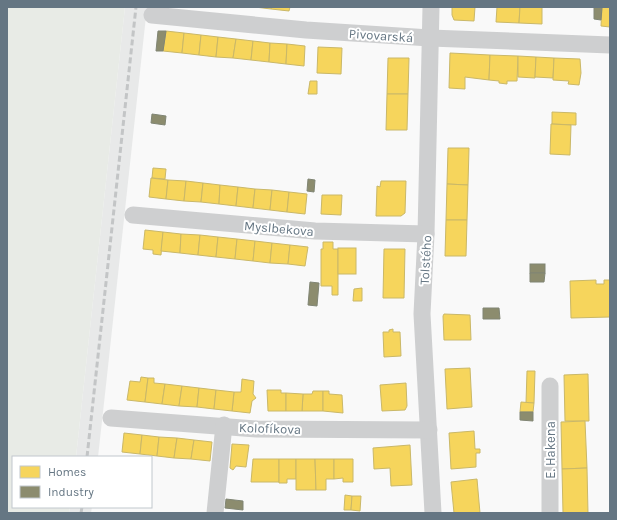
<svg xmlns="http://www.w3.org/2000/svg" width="617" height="520" font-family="Karla,sans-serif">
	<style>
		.built { fill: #e8e9e9 }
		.green { fill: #e8ebe6 }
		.homes { fill: #f6d55c; stroke: #cab868 }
		.industry { fill: #8c8c6e; stroke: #808574 }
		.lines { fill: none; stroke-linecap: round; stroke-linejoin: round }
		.street { stroke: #cecfd0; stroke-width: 17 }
		.rail { stroke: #c3c5c6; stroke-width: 3; stroke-dasharray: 6 3; stroke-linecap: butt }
		.labels { text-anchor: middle; stroke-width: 4; stroke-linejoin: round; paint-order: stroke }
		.street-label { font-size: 13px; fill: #657683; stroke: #fff }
	</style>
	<rect width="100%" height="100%" fill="#f9f9f9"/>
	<g class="built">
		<polygon points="125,7 147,7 107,376 98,457 76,457"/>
		<polygon points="70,507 92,507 91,513 69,513"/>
	</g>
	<polygon class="green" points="7,7 125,7 76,457 13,457 13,507 70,507 69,513 7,513"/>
	<g class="homes">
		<polygon points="255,7 272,7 271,9"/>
		<polygon points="272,7 290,7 289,11 271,9"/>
		<polygon points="452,7 475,7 474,21 454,20 452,15"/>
		<polygon points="497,7 520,7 519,23 496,22"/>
		<polygon points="520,7 542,7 542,24 519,23"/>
		<polygon points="602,7 610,7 610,27 601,26"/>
		<polygon points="166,31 184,33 182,53 163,51"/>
		<polygon points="184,33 201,35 199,55 182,53"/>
		<polygon points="201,35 218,37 216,57 199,55"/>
		<polygon points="218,37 236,39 233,58 216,57"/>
		<polygon points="236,39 253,41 251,60 233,58"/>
		<polygon points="253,41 270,43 269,62 251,60"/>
		<polygon points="270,43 287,44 286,64 269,62"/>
		<polygon points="287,44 305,46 304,66 286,64"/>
		<polygon points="318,47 342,48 341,74 317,73"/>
		<polygon points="450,53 490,55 489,80 465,77 465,89 449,88"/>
		<polygon points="490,55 518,56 517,81 507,81 507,84 499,83 499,81 489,80"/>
		<polygon points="518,56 536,57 535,78 518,77"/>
		<polygon points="536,57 554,58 553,78 535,77"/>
		<polygon points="388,58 409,58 408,94 387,94"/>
		<polygon points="554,58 580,59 581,73 579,85 568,84 569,81 553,80"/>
		<polygon points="310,81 317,81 317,94 308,94"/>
		<polygon points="387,94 408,94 407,130 386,130"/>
		<polygon points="552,112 576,113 576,125 552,124"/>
		<polygon points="551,124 571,125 570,155 550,154"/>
		<polygon points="448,148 469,148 468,185 447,184"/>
		<polygon points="153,168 166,169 165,179 152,178"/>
		<polygon points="151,178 168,180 166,199 149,197"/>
		<polygon points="168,180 186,181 184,201 166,199"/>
		<polygon points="186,181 203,183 201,202 184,201"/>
		<polygon points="381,181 406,181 405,213 401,216 376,216 377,186 380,187"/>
		<polygon points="203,183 220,185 219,204 201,202"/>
		<polygon points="447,184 468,185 467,220 446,220"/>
		<polygon points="220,185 238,187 236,206 219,204"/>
		<polygon points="238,187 255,189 253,208 236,206"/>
		<polygon points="255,189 272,190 270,210 253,208"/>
		<polygon points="272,190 289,192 287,212 270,210"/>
		<polygon points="289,192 307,194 305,214 287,212"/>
		<polygon points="322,195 342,195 341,215 321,214"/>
		<polygon points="446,220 467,220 466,256 445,256"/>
		<polygon points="145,230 163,232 161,255 153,254 153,250 143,249"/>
		<polygon points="163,232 181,234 180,253 161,251"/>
		<polygon points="181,234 200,235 198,255 180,253"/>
		<polygon points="200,235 218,237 216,257 198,255"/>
		<polygon points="218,237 237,239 235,259 216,257"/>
		<polygon points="237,239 255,241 253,261 235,259"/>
		<polygon points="255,241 272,243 270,263 253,261"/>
		<polygon points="323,242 333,242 333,249 338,249 338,295 332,295 332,286 321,286 321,249 323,249"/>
		<polygon points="272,243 290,245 288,264 270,263"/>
		<polygon points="290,245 308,247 305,266 288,264"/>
		<rect x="338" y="248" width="18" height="26"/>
		<polygon points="384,249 405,249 404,298 383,298"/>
		<polygon points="596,280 596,284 604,284 604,280 610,280 610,317 571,318 570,281"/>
		<polygon points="362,288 362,301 353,301 354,289"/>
		<polygon points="444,314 470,315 471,340 444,340 443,316"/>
		<polygon points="393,329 393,332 400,332 401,356 384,357 383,332 389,332 389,330"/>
		<polygon points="470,368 472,407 447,409 445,369"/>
		<polygon points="527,371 535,371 534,403 526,403"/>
		<polygon points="588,374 589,421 565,421 564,375"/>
		<polygon points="141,377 148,378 145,402 127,400 130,381 140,382"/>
		<polygon points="148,378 154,378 154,383 165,384 162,404 145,402"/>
		<polygon points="242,379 254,381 253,394 256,398 252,401 250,413 232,411 234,392 241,392"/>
		<polygon points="406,383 407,406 405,410 382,411 380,385"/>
		<polygon points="165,384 182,386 179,406 162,404"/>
		<polygon points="182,386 199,388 197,407 179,406"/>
		<polygon points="199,388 216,390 214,409 197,407"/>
		<polygon points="216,390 234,392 232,411 214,409"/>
		<polygon points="267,390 281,390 281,393 286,393 286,411 268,411"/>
		<polygon points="313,391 323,391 323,411 302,411 303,394 312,394"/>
		<polygon points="323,391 329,391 329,394 342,395 343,413 323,411"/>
		<polygon points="286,393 303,394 302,411 286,411"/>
		<polygon points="521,402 534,403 533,412 520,412"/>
		<polygon points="585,421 587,468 562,469 561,422"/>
		<polygon points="474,431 475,449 480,449 480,453 476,453 476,467 451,469 449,433"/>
		<polygon points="124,433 142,435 140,454 122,452"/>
		<polygon points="142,435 159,437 157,456 140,454"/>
		<polygon points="159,437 177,438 174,458 157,456"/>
		<polygon points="177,438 194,440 191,459 174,458"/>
		<polygon points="194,440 212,442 210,461 191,459"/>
		<polygon points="232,444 249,445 246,467 236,466 233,470 230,468"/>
		<polygon points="410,445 412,485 391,486 390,468 374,469 373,448"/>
		<polygon points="253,459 279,459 279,482 251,482"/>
		<polygon points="279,459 296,459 296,479 287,479 287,483 279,483"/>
		<polygon points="296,459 315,459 316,490 296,490"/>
		<polygon points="315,459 334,459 334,479 326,479 326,490 316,490"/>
		<polygon points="334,459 353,459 353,482 343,482 343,478 334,479"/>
		<polygon points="587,468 588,513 563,513 562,469"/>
		<polygon points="477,479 480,513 454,513 451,482"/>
		<polygon points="345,495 352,496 351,510 344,510"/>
		<polygon points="352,496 361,496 360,511 351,510"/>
	</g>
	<g class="industry">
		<polygon points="594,7 602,7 601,20 594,19"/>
		<polygon points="158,31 166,31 163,51 156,51"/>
		<polygon points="152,114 166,116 165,125 151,123"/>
		<polygon points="308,179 315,180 314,192 307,191"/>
		<rect x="530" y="264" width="15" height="9"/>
		<polygon points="530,273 545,273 544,282 530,282"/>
		<polygon points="310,282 319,283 317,306 308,305"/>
		<polygon points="483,308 499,308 500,319 483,319"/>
		<polygon points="520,412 533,412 533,421 520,420"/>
		<polygon points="226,499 243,501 243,510 225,508"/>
	</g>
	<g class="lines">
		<g class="street">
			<polyline points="431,7 426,234 422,314 433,513"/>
			<polyline points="152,15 306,30 430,38 610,45"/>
			<polyline points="133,215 315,231 426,234"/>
			<polyline points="550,386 550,513"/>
			<polyline points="111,418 257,429 429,430"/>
			<polyline points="215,513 224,425"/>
		</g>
		<g class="rail">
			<polyline points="87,457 136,7"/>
			<polyline points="81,513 82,507"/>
		</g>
	</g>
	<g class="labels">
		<g class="street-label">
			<text transform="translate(381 35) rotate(4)" y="5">Pivovarská</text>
			<text transform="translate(279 228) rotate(5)" y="5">Myslbekova</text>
			<text transform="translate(425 260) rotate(-87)" y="5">Tolstého</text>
			<text transform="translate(270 428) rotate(2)" y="5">Kolofíkova</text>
			<text transform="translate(550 450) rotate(-90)" y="5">E. Hakena</text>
		</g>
	</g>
	<rect width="617" height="520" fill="none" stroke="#657683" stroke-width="16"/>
	<rect x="12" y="456" width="140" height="52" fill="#ffffff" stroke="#c1c8cd"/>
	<rect x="20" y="466" width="20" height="12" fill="#f6d55c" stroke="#c1c8cd"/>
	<text x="48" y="476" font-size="12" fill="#657683">Homes</text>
	<rect x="20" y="486" width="20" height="12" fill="#8c8c6e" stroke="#c1c8cd"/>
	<text x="48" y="496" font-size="12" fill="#657683">Industry</text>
</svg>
